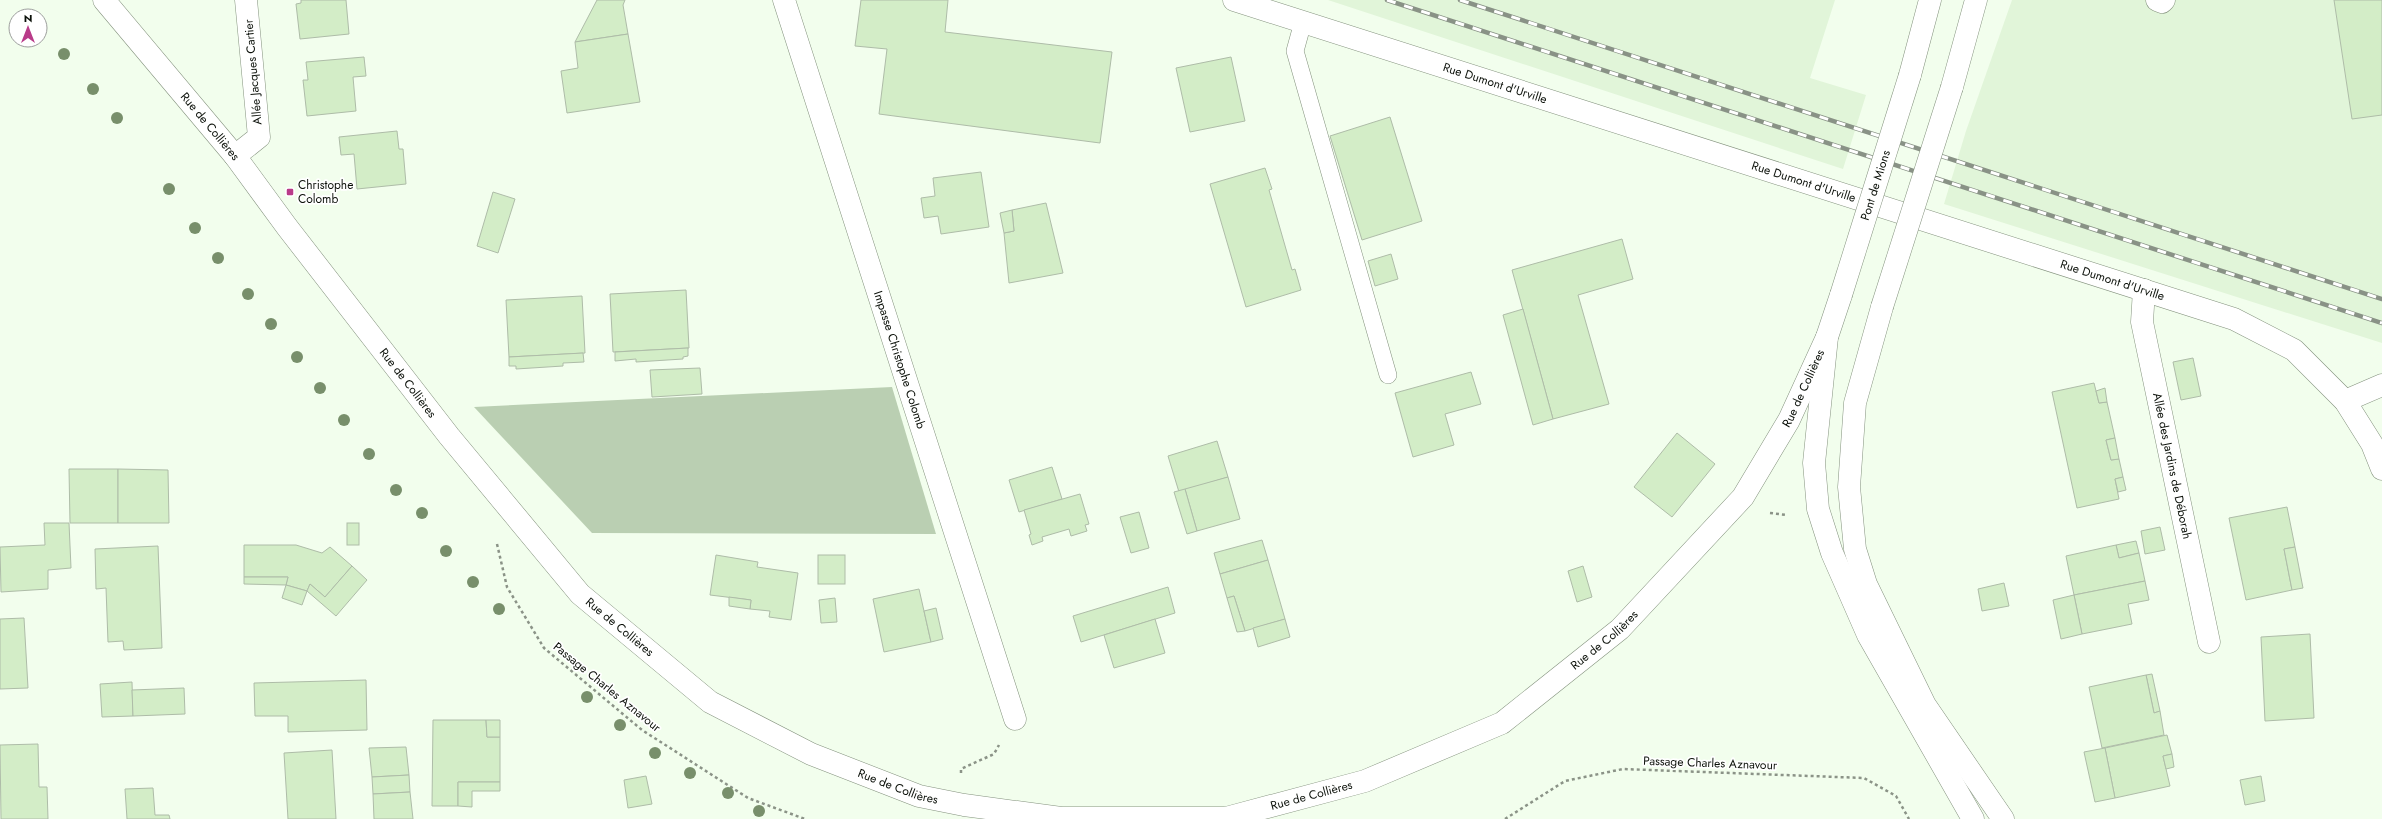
<svg xmlns="http://www.w3.org/2000/svg" width="2382" height="819" font-family="Jost,sans-serif">
	<style>
		.built { fill: #e1f5d9 }
		.green { fill: #bacfb2 }
		.building { fill: #d3edc7; stroke: #aebca8 }
		.lines { fill: none; stroke-linecap: round; stroke-linejoin: round }
		.service-casing { stroke: #84927e; stroke-width: 18 }
		.minor-casing { stroke: #84927e; stroke-width: 23 }
		.tertiary-casing { stroke: #84927e; stroke-width: 23 }
		.secondary-casing { stroke: #84927e; stroke-width: 23 }
		.path { stroke: #8b9387; stroke-width: 2.5; stroke-dasharray: 3 3; stroke-linecap: butt }
		.service { stroke: #fff; stroke-width: 17 }
		.minor { stroke: #fff; stroke-width: 22 }
		.tertiary { stroke: #fff; stroke-width: 22 }
		.secondary { stroke: #fff; stroke-width: 22 }
		.rail-casing { stroke: #899286; stroke-width: 4.5 }
		.rail { stroke: #fff; stroke-width: 3; stroke-dasharray: 9; stroke-linecap: butt }
		.secondary-bridge-casing { stroke: #84927e; stroke-width: 23; stroke-linecap: butt }
		.secondary-bridge { stroke: #fff; stroke-width: 22 }
		.tree { fill: #788f6b }
		.poi-dot { fill: #b93b89; stroke: #fff; stroke-width: 1.5 }
		.labels { text-anchor: middle; stroke-width: 3.5; stroke-linejoin: round; paint-order: stroke }
		.street-label { font-size: 12px; fill: #0b1009; stroke: #fff }
		.poi-label { font-size: 12px; fill: #0b1009; stroke: #fff; text-anchor: start }
	</style>
	<rect width="100%" height="100%" fill="#f2feed"/>
	<g class="built">
		<polygon points="1328,0 1835,0 1810,78 1866,95 1843,169"/>
		<polygon points="2012,0 2382,0 2382,343 1944,204 1966,131"/>
	</g>
	<polygon class="green" points="892,387 936,534 592,533 474,407"/>
	<g class="building">
		<polygon points="301,0 346,0 349,34 300,39 296,4 301,3"/>
		<polygon points="597,0 625,0 623,5 628,34 575,42"/>
		<polygon points="861,0 948,0 945,32 1112,52 1100,143 879,114 887,49 855,46"/>
		<polygon points="2334,0 2382,0 2382,115 2352,119"/>
		<polygon points="628,34 640,102 567,113 561,71 578,68 575,42"/>
		<polygon points="364,57 366,76 353,77 356,111 307,116 303,80 308,80 306,62"/>
		<polygon points="1231,57 1245,121 1190,132 1176,68"/>
		<polygon points="1390,117 1422,221 1362,240 1330,136"/>
		<polygon points="397,131 399,149 403,149 406,184 357,189 354,154 341,155 339,137"/>
		<polygon points="1265,168 1272,189 1269,190 1292,270 1295,269 1301,290 1246,307 1210,184"/>
		<polygon points="981,172 989,227 941,234 938,216 924,218 921,198 935,196 933,178"/>
		<polygon points="493,192 515,199 498,253 477,246"/>
		<polygon points="1046,203 1063,273 1009,283 1004,233 1014,231 1012,210"/>
		<polygon points="1012,210 1014,231 1004,233 1000,213"/>
		<polygon points="1622,239 1633,279 1578,295 1609,404 1553,419 1512,270"/>
		<polygon points="1391,254 1398,279 1375,286 1368,261"/>
		<polygon points="686,290 689,348 613,352 610,294"/>
		<polygon points="582,296 585,353 509,357 506,300"/>
		<polygon points="1523,309 1553,419 1533,425 1503,315"/>
		<polygon points="688,348 688,356 683,357 683,359 636,362 636,359 615,361 615,352"/>
		<polygon points="583,353 584,362 563,363 563,366 516,369 516,366 509,366 509,357"/>
		<polygon points="2193,358 2201,396 2181,400 2173,362"/>
		<polygon points="700,368 702,394 652,397 650,370"/>
		<polygon points="1471,372 1481,404 1445,414 1454,445 1413,457 1395,393"/>
		<polygon points="2094,383 2099,403 2107,402 2115,438 2106,440 2111,460 2119,459 2123,477 2115,479 2119,499 2077,508 2052,392"/>
		<polygon points="2105,388 2107,402 2099,403 2096,391"/>
		<polygon points="1677,433 1715,464 1672,517 1634,487"/>
		<polygon points="2115,438 2119,459 2111,460 2106,440"/>
		<polygon points="1217,441 1228,477 1179,492 1168,456"/>
		<polygon points="1052,467 1062,499 1019,512 1009,480"/>
		<polygon points="69,469 118,469 118,523 70,523"/>
		<polygon points="118,469 168,470 169,523 118,523"/>
		<polygon points="1228,477 1240,519 1197,531 1185,489"/>
		<polygon points="2123,477 2126,490 2118,492 2115,479"/>
		<polygon points="1185,489 1197,531 1187,534 1174,492"/>
		<polygon points="1080,494 1089,524 1085,525 1087,531 1071,536 1069,529 1042,537 1043,541 1032,545 1029,535 1031,534 1024,510"/>
		<polygon points="2287,507 2295,547 2284,549 2292,590 2246,600 2229,518"/>
		<polygon points="1139,512 1149,548 1131,553 1120,517"/>
		<polygon points="44,523 69,523 71,568 48,570 48,589 1,592 0,547 45,545"/>
		<rect x="347" y="523" width="12" height="22"/>
		<polygon points="2160,527 2165,550 2145,554 2141,531"/>
		<polygon points="1262,540 1268,560 1220,574 1214,553"/>
		<polygon points="2136,541 2139,553 2119,558 2116,545"/>
		<polygon points="244,545 296,545 322,553 330,547 352,566 325,597 310,584 307,591 286,585 288,577 244,577"/>
		<polygon points="2116,545 2119,558 2139,553 2145,581 2074,595 2066,556"/>
		<polygon points="158,546 162,648 124,650 123,641 108,642 106,588 96,589 95,549"/>
		<polygon points="2295,547 2303,588 2292,590 2284,549"/>
		<polygon points="716,555 758,562 757,567 798,573 791,620 769,617 770,611 750,609 751,600 710,595"/>
		<rect x="818" y="555" width="27" height="29"/>
		<polygon points="1268,560 1285,619 1245,631 1234,596 1227,598 1220,574"/>
		<polygon points="352,566 367,580 336,616 307,591 310,584 325,597"/>
		<polygon points="1583,566 1592,597 1577,602 1568,571"/>
		<polygon points="244,577 288,577 286,585 244,584"/>
		<polygon points="2145,581 2149,600 2128,604 2132,624 2082,634 2074,595"/>
		<polygon points="2004,583 2009,606 1982,611 1978,589"/>
		<polygon points="286,585 307,591 302,605 282,598"/>
		<polygon points="1168,587 1175,613 1081,642 1073,616"/>
		<polygon points="919,589 931,642 884,652 873,599"/>
		<polygon points="2074,595 2082,634 2061,639 2053,600"/>
		<polygon points="1234,596 1245,631 1237,632 1227,598"/>
		<polygon points="729,597 751,600 750,609 729,606"/>
		<polygon points="835,598 837,622 821,623 819,600"/>
		<polygon points="936,608 943,639 931,642 924,611"/>
		<polygon points="24,618 28,688 0,689 0,619"/>
		<polygon points="1155,619 1165,653 1114,668 1104,635"/>
		<polygon points="1285,619 1290,637 1258,647 1253,628"/>
		<polygon points="2310,634 2314,718 2265,721 2261,637"/>
		<polygon points="2152,674 2160,711 2154,713 2146,675"/>
		<polygon points="2146,675 2154,713 2160,711 2164,735 2102,748 2089,687"/>
		<polygon points="366,680 367,730 288,732 288,716 255,716 254,683"/>
		<polygon points="132,682 133,716 102,717 100,684"/>
		<polygon points="184,688 185,714 133,716 132,690"/>
		<polygon points="433,720 486,720 487,737 500,737 500,782 458,782 458,806 432,806"/>
		<polygon points="486,720 500,720 500,737 487,737"/>
		<polygon points="2167,735 2172,754 2163,756 2170,786 2115,798 2105,748"/>
		<polygon points="38,744 39,787 47,787 48,819 1,819 0,745"/>
		<polygon points="406,747 409,775 372,777 369,748"/>
		<polygon points="2105,748 2115,798 2095,802 2084,752"/>
		<polygon points="332,750 336,819 288,819 284,753"/>
		<polygon points="2172,754 2174,767 2166,769 2163,756"/>
		<polygon points="409,775 410,792 373,794 372,777"/>
		<polygon points="646,776 652,804 628,808 624,780"/>
		<polygon points="2261,776 2265,801 2245,805 2240,780"/>
		<polygon points="458,782 500,782 500,791 472,791 472,807 458,806"/>
		<polygon points="153,788 155,815 169,815 170,819 127,819 125,789"/>
		<polygon points="410,792 413,819 374,819 373,794"/>
	</g>
	<g class="lines">
		<defs>
			<polyline id="service" points="1303,22 1295,51 1388,375"/>
			<g id="minor">
				<path id="s1" d="M784 0 1015 719"/>
				<polyline points="2157,0 2162,2 2164,0"/>
				<polyline points="235,156 259,137 246,0"/>
				<path id="s2" d="M2144 290 2142 322 2209 642"/>
				<polyline points="2345,401 2382,385"/>
			</g>
			<g id="tertiary">
				<path id="s3" d="M1234 0 2234 319 2294 350 2345 401 2372 444 2382 469"/>
			</g>
			<g id="secondary">
				<path id="s4" d="M104 0 235 156 287 227 449 436 580 594 710 702 811 754 919 796 964 805 1061 818H1226L1365 781 1502 723 1620 629 1743 497 1789 420 1827 337"/>
				<polyline points="1910,75 1930,0"/>
				<polyline points="1952,87 1976,0"/>
				<polyline points="1841,295 1827,337 1814,463 1818,509 1832,553 1868,635 1973,819"/>
				<polyline points="1882,307 1855,403 1849,487 1855,549 1866,584 1925,705 2003,819"/>
			</g>
		</defs>
		<use href="#service" class="service-casing"/>
		<use href="#minor" class="minor-casing"/>
		<use href="#tertiary" class="tertiary-casing"/>
		<use href="#secondary" class="secondary-casing"/>
		<g class="path">
			<polyline points="1770,513 1787,515"/>
			<polyline points="497,544 507,587 544,648 642,730 748,798 805,819"/>
			<polyline points="961,773 961,769 994,754 999,745"/>
			<polyline points="1505,819 1565,781 1623,769 1864,778 1896,796 1909,819"/>
		</g>
		<use href="#service" class="service"/>
		<use href="#minor" class="minor"/>
		<use href="#tertiary" class="tertiary"/>
		<use href="#secondary" class="secondary"/>
		<defs>
			<g id="rail">
				<polyline points="1387,0 2382,323"/>
				<polyline points="1460,0 2382,299"/>
			</g>
		</defs>
		<use href="#rail" class="rail-casing"/>
		<use href="#rail" class="rail"/>
		<defs>
			<g id="secondary-bridge">
				<path id="s5" d="M1841 295 1910 75"/>
				<polyline points="1882,307 1952,87"/>
			</g>
		</defs>
		<use href="#secondary-bridge" class="secondary-bridge-casing"/>
		<use href="#secondary-bridge" class="secondary-bridge"/>
	</g>
	<g class="tree">
		<circle cx="64" cy="54" r="6"/>
		<circle cx="93" cy="89" r="6"/>
		<circle cx="117" cy="118" r="6"/>
		<circle cx="169" cy="189" r="6"/>
		<circle cx="195" cy="228" r="6"/>
		<circle cx="218" cy="258" r="6"/>
		<circle cx="248" cy="294" r="6"/>
		<circle cx="271" cy="324" r="6"/>
		<circle cx="297" cy="357" r="6"/>
		<circle cx="320" cy="388" r="6"/>
		<circle cx="344" cy="420" r="6"/>
		<circle cx="369" cy="454" r="6"/>
		<circle cx="396" cy="490" r="6"/>
		<circle cx="422" cy="513" r="6"/>
		<circle cx="446" cy="551" r="6"/>
		<circle cx="473" cy="582" r="6"/>
		<circle cx="499" cy="609" r="6"/>
		<circle cx="587" cy="697" r="6"/>
		<circle cx="620" cy="725" r="6"/>
		<circle cx="655" cy="753" r="6"/>
		<circle cx="690" cy="773" r="6"/>
		<circle cx="728" cy="793" r="6"/>
		<circle cx="759" cy="811" r="6"/>
	</g>
	<rect class="poi-dot" x="286" y="188" width="8" height="8" rx="2"/>
	<g class="labels">
		<g class="street-label">
			<text transform="translate(253 72) rotate(-95)" y="4">Allée Jacques Cartier</text>
			<text dy="4" stroke="none"><textPath href="#s3" startOffset="274">Rue Dumont d'Urville</textPath></text>
			<text dy="4" stroke="none"><textPath href="#s4" startOffset="165">Rue de Collières</textPath></text>
			<text dy="4" stroke="none"><textPath href="#s3" startOffset="598">Rue Dumont d'Urville</textPath></text>
			<text dy="4" stroke="none"><textPath href="#s5" startOffset="115">Pont de Mions</textPath></text>
			<text dy="4" stroke="none"><textPath href="#s3" startOffset="922">Rue Dumont d'Urville</textPath></text>
			<text dy="4" stroke="none"><textPath href="#s1" startOffset="378">Impasse Christophe Colomb</textPath></text>
			<text dy="4" stroke="none"><textPath href="#s4" startOffset="489">Rue de Collières</textPath></text>
			<text dy="4" stroke="none"><textPath href="#s4" startOffset="2217">Rue de Collières</textPath></text>
			<text dy="4" stroke="none"><textPath href="#s2" startOffset="179">Allée des Jardins de Déborah</textPath></text>
			<text dy="4" stroke="none"><textPath href="#s4" startOffset="813">Rue de Collières</textPath></text>
			<text dy="4" stroke="none"><textPath href="#s4" startOffset="1893">Rue de Collières</textPath></text>
			<text transform="translate(607 687) rotate(39)" y="4">Passage Charles Aznavour</text>
			<text transform="translate(1710 763) rotate(2)" y="4">Passage Charles Aznavour</text>
			<text dy="4" stroke="none"><textPath href="#s4" startOffset="1137">Rue de Collières</textPath></text>
			<text dy="4" stroke="none"><textPath href="#s4" startOffset="1557">Rue de Collières</textPath></text>
		</g>
		<g class="poi-label">
			<text x="298" y="189">Christophe<tspan x="298" dy="14">Colomb</tspan></text>
		</g>
	</g>
	<g transform="translate(28 28)"><circle r="19" fill="#ffffff" stroke="#9d9f9d"/>
	<path d="M0-3L7 15L0 10L-7 15Z" fill="#b93b89"/>
	<text y="-6" font-size="11" font-weight="bold" text-anchor="middle" fill="#0b1009">N</text>
	</g>
</svg>
